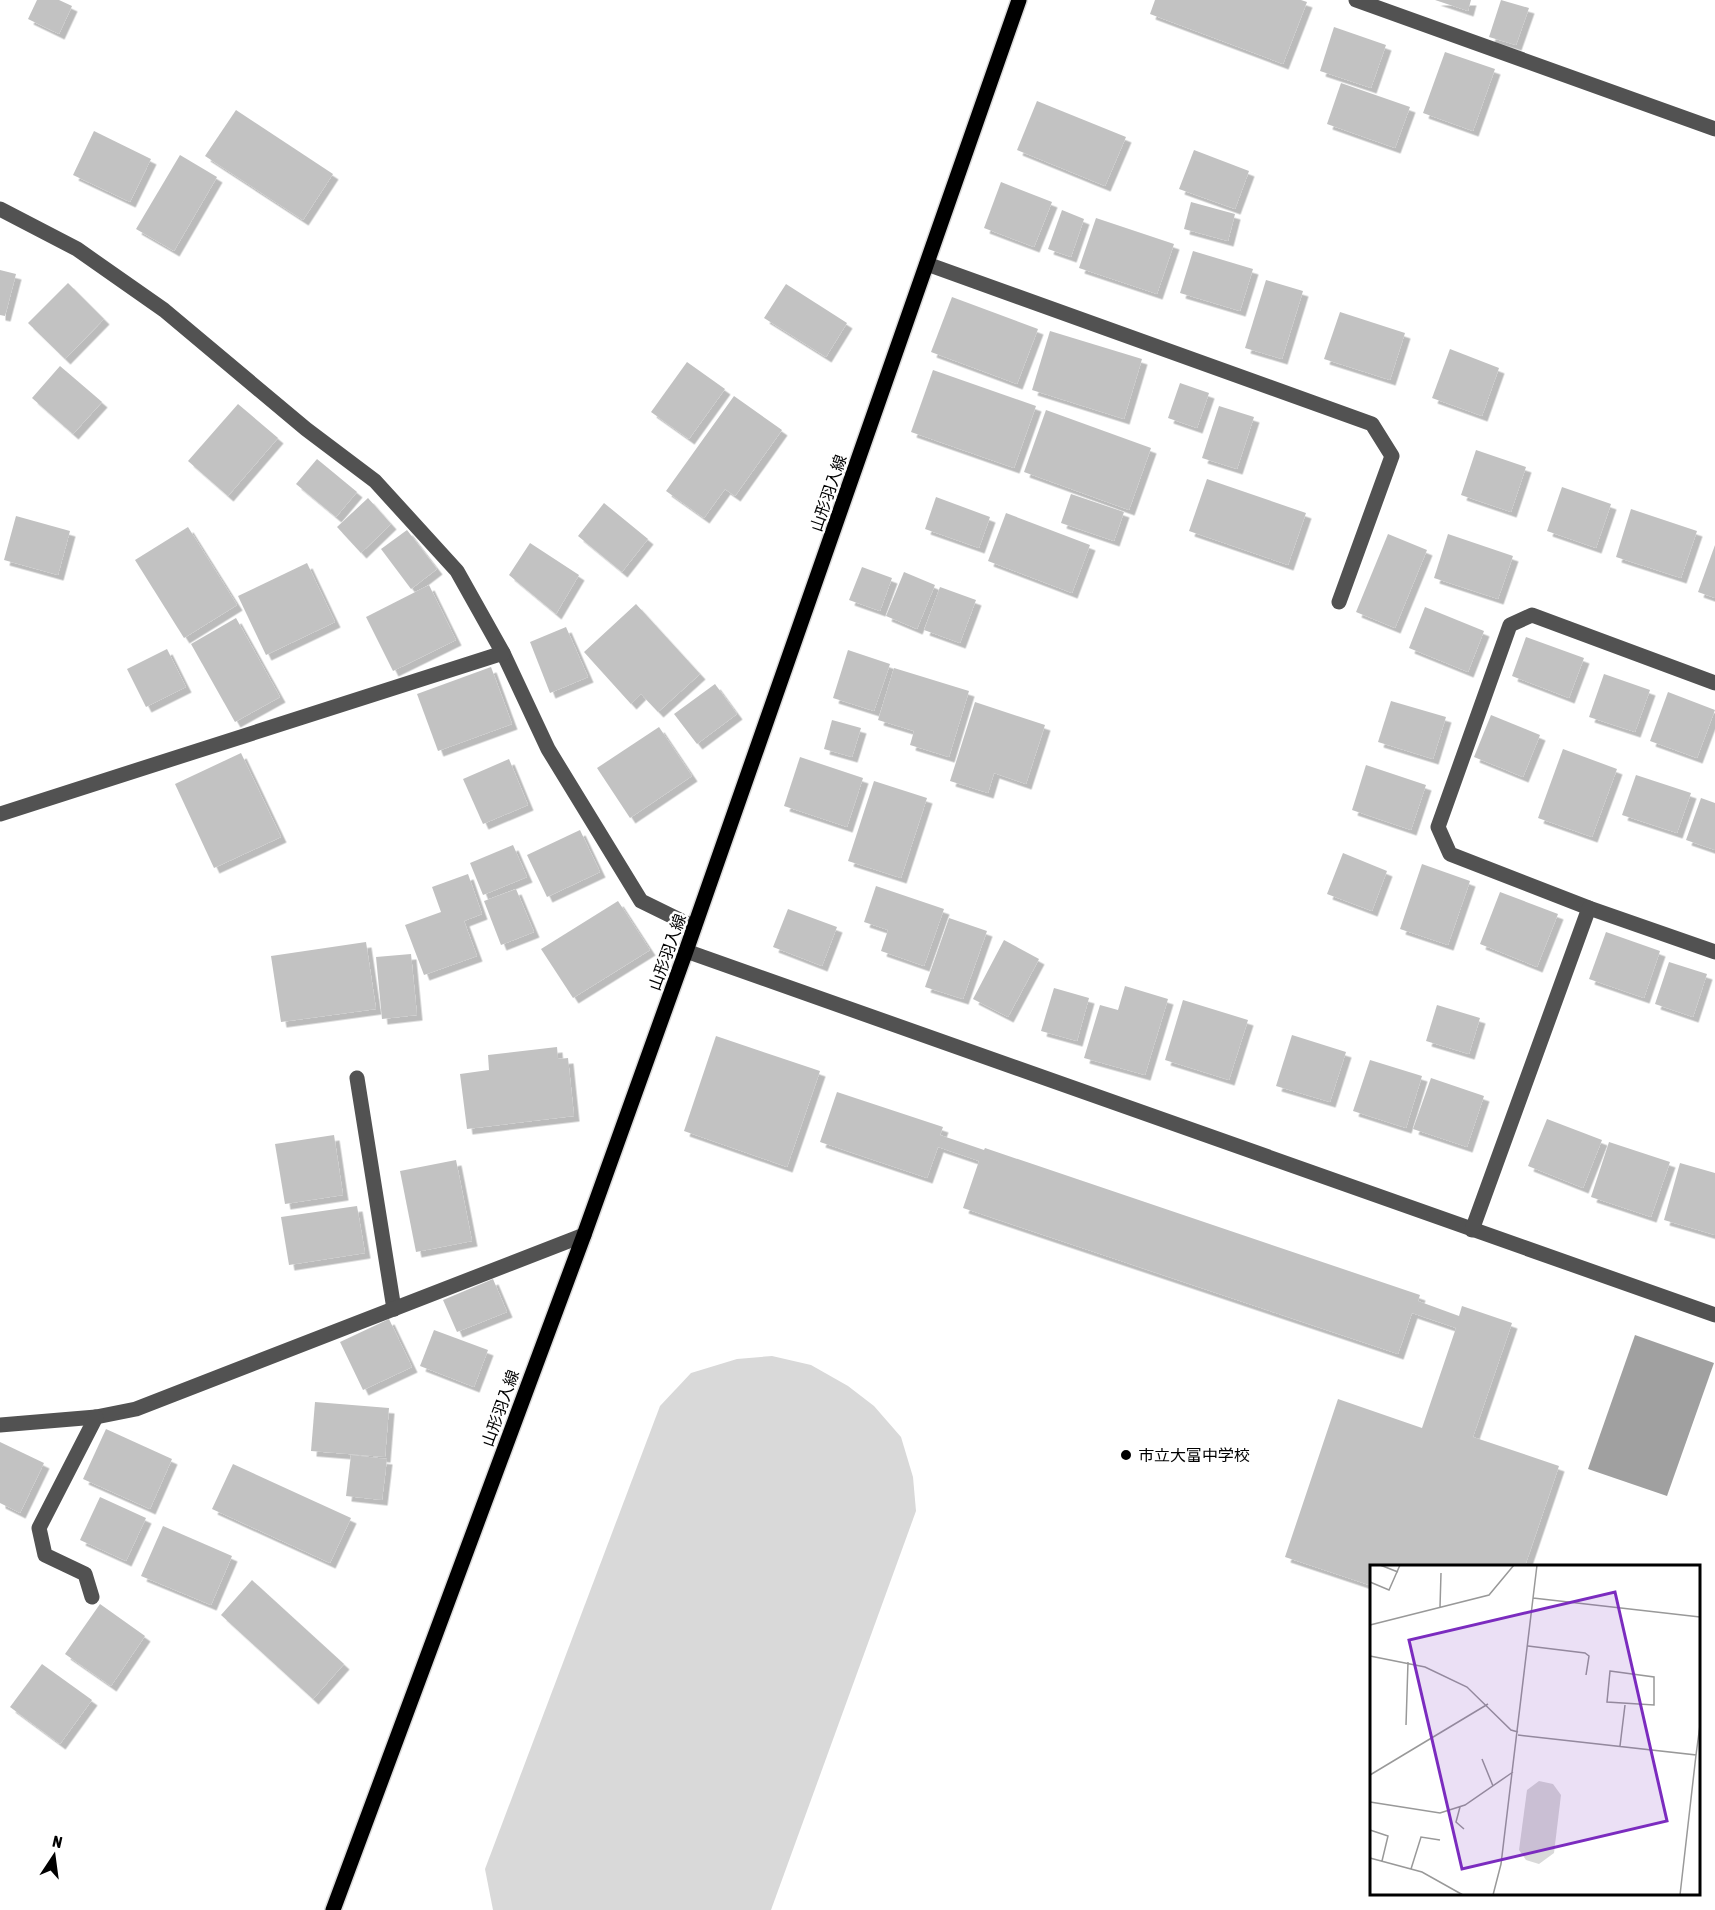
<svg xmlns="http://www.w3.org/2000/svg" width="1715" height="1910" font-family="'Asap Condensed','Noto Sans JP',sans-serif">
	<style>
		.green { fill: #d9d9d9 }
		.water { fill: #a0a0a0 }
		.building { fill: #c2c2c2; filter: url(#shadow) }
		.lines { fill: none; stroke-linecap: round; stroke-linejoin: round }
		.major-casing { stroke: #dbdbdb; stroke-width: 18 }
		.minor { stroke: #525252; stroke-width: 15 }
		.major { stroke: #000; stroke-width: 15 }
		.poi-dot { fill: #000; stroke: #fff; stroke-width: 2 }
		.labels { text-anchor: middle; stroke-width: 5; stroke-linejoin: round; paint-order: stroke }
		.street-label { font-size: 16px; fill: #000; stroke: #fff }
		.poi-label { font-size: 16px; fill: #000; stroke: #fff; text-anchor: start }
		.inset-road { fill: none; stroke: #999; stroke-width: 1.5 }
		.view { fill: #7b2cbf; fill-opacity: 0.15; stroke: #7b2cbf; stroke-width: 3 }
		.inset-edge { fill: none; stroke: #000; stroke-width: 3 }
	</style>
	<defs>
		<filter id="shadow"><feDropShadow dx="5.5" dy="5.5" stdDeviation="0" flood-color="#0004"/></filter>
	</defs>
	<rect width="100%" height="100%" fill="#fff"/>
	<polygon class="green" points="772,1356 811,1365 848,1386 874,1406 901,1437 913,1477 916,1511 771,1910 493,1910 485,1869 660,1406 691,1373 737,1359"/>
	<polygon class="water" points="1635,1335 1714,1363 1667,1496 1588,1469"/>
	<g class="building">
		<polygon points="37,0 59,0 72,6 59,34 28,19"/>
		<polygon points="1155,0 1301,0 1307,2 1283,64 1150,14"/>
		<polygon points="1435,0 1471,0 1468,11"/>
		<polygon points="1501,0 1529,8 1516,45 1489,37"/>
		<polygon points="1334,27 1386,45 1371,88 1320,71"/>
		<polygon points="1445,52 1495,69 1473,131 1423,113"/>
		<polygon points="1341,83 1410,107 1395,148 1327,124"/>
		<polygon points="1037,101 1126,137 1105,186 1017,150"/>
		<polygon points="236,110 333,174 303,220 205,156"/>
		<polygon points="94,131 151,159 130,202 73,175"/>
		<polygon points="1194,150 1249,171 1235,209 1179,189"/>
		<polygon points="180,155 217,177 174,251 136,229"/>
		<polygon points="1001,182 1052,202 1034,247 984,228"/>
		<polygon points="1191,202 1235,214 1228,241 1184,229"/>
		<polygon points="1062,210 1084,219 1071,257 1048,249"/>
		<polygon points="1096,218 1174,244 1157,294 1079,268"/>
		<polygon points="1193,251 1253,269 1240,311 1180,293"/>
		<polygon points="0,270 16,274 5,316 0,315"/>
		<polygon points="1266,280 1303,291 1282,359 1245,348"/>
		<polygon points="68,283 104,319 65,359 28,323"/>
		<polygon points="786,284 847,323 826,357 764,318"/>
		<polygon points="952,297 1038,329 1017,384 931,352"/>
		<polygon points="1340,312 1405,333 1390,380 1324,359"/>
		<polygon points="1050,331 1142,359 1124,419 1032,390"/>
		<polygon points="1450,349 1499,368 1482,416 1432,398"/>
		<polygon points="687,362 725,389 689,439 651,412"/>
		<polygon points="60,366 102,402 73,434 32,398"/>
		<polygon points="933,370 1036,406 1014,468 911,432"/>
		<polygon points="1180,383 1209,393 1197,428 1168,418"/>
		<polygon points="734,396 782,430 735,496 725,489 704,518 666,491"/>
		<polygon points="238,404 278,438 228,496 188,461"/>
		<polygon points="1219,406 1254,417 1237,469 1202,458"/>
		<polygon points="1046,410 1151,448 1129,510 1024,472"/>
		<polygon points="1476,450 1526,467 1511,512 1461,495"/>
		<polygon points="317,459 357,492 336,517 296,484"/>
		<polygon points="1207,479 1306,513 1288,565 1189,531"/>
		<polygon points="1562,487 1611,504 1596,548 1547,531"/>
		<polygon points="1071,494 1124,512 1114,541 1061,523"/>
		<polygon points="936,497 990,517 979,548 925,529"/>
		<polygon points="368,498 391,524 361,553 337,527"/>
		<polygon points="604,503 648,539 622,572 578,536"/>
		<polygon points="1631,509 1697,531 1681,578 1616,557"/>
		<polygon points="1006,513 1090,545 1072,593 988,561"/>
		<polygon points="16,516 70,531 58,575 4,560"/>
		<polygon points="188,527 237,605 184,638 135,560"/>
		<polygon points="407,530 437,569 411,589 381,549"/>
		<polygon points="1388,534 1427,550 1395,628 1356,612"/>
		<polygon points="1448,534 1513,556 1498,599 1434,578"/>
		<polygon points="530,543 579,575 556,614 509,575"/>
		<polygon points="1715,545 1715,598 1698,592"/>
		<polygon points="307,563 335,622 266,655 238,596"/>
		<polygon points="862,567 892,578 880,611 849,600"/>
		<polygon points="904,572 935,585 917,629 886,616"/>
		<polygon points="429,585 456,640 393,671 366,617"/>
		<polygon points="940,587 976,600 960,643 924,630"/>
		<polygon points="636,604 700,674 658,712 641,694 631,704 584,652"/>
		<polygon points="1425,607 1484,631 1468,672 1409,648"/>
		<polygon points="236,618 280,697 235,722 191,644"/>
		<polygon points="566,627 588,677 550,693 530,642"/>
		<polygon points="1526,637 1584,658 1569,698 1512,676"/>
		<polygon points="167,649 186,687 146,707 127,669"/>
		<polygon points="848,650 890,664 874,711 833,698"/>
		<polygon points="491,667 512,724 438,751 417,694"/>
		<polygon points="894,668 969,691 949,757 910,745 914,731 878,720"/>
		<polygon points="1604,674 1650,690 1635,732 1589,717"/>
		<polygon points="715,684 737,714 697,744 674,714"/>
		<polygon points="1668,692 1715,710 1697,758 1650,741"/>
		<polygon points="1391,701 1446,717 1433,759 1378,742"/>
		<polygon points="975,702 1045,725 1026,784 994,773 988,793 950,781"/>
		<polygon points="1491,715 1540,735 1523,777 1474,757"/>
		<polygon points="832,720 861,728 852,757 824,749"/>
		<polygon points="659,727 692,776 630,818 597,768"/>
		<polygon points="1563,749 1617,769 1592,837 1538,818"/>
		<polygon points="241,753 281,837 214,868 175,784"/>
		<polygon points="800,757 863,778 847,827 784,806"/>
		<polygon points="509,759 528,805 483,824 463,779"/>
		<polygon points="1366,765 1426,785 1411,830 1352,810"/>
		<polygon points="1636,775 1691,793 1677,833 1622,815"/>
		<polygon points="874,781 927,798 901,878 848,861"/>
		<polygon points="1701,798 1715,803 1715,850 1686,840"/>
		<polygon points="580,830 600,872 547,897 527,855"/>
		<polygon points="513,845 527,877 483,895 470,863"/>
		<polygon points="1343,853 1387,871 1372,911 1327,894"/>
		<polygon points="1422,864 1470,881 1448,945 1400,929"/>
		<polygon points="468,874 482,914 464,921 477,956 424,975 405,925 441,912 432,887"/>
		<polygon points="876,886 944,909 924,966 881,951 888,930 864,922"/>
		<polygon points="516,889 534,932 501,945 484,901"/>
		<polygon points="1500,892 1558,914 1537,967 1480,944"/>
		<polygon points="618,901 650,950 573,998 541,949"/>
		<polygon points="788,909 837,927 822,966 773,947"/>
		<polygon points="949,918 987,931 963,999 925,987"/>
		<polygon points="1606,932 1660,951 1644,998 1589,979"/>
		<polygon points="1004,940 1039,959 1008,1017 973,999"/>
		<polygon points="366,942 376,1009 281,1022 271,956"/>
		<polygon points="411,954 417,1015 382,1019 376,957"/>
		<polygon points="1669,962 1707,974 1693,1017 1655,1004"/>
		<polygon points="1125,986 1168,999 1145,1075 1084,1058 1100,1005 1118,1010"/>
		<polygon points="1054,988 1089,998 1077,1041 1041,1031"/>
		<polygon points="1183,1000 1248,1020 1229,1080 1165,1060"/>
		<polygon points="1437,1005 1480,1018 1469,1054 1426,1041"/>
		<polygon points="1292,1035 1346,1052 1330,1102 1276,1086"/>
		<polygon points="716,1036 820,1071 787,1167 684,1131"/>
		<polygon points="557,1047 558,1059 568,1058 574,1116 467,1129 460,1074 489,1070 488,1055"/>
		<polygon points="1370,1060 1422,1076 1406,1128 1353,1111"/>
		<polygon points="1431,1078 1484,1096 1467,1147 1413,1129"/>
		<polygon points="837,1092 943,1127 940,1135 984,1150 985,1148 1420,1295 1418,1301 1459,1316 1462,1306 1512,1323 1473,1437 1559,1466 1525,1566 1372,1566 1372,1586 1285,1557 1338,1399 1422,1428 1456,1328 1412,1313 1398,1354 963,1208 979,1161 938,1147 927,1178 820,1142"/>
		<polygon points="1547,1119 1602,1140 1583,1188 1528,1166"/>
		<polygon points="334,1135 343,1195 285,1204 275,1144"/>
		<polygon points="1609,1142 1670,1162 1651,1217 1591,1197"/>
		<polygon points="456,1160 472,1241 416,1252 400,1171"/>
		<polygon points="1680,1163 1715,1173 1715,1235 1664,1220"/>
		<polygon points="357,1206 365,1253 289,1265 281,1217"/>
		<polygon points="493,1279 507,1312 457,1332 443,1300"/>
		<polygon points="389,1319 412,1367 363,1390 340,1342"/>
		<polygon points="434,1330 488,1350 474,1387 420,1366"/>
		<polygon points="315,1402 389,1408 385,1457 311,1451"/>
		<polygon points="106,1429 172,1459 150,1509 83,1479"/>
		<polygon points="0,1442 44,1463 20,1513 0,1503"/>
		<polygon points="351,1455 387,1459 382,1500 346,1496"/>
		<polygon points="233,1464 351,1518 330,1563 212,1509"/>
		<polygon points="100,1497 146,1518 126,1561 80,1540"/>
		<polygon points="163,1526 232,1556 211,1605 141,1576"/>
		<polygon points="252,1580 344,1664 313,1699 221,1615"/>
		<polygon points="100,1604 145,1636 111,1686 65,1654"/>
		<polygon points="42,1664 92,1700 60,1744 10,1707"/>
	</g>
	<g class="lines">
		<defs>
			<polyline id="major" points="333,1910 584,1235 686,951 1019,0"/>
		</defs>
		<use href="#major" class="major-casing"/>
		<g class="minor">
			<polyline points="1356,0 1715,129"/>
			<polyline points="0,209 77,249 164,310 306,429 375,481 457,571 503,653 548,749 641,901 694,927"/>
			<polyline points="927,264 1372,424 1392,456 1339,602"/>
			<polyline points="1715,683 1532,615 1510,625 1438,827 1450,854 1589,908 1715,952"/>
			<polyline points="0,814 503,653"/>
			<polyline points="686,951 1715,1315"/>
			<polyline points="357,1078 394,1309"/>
			<polyline points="1472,1230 1589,908"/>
			<polyline points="0,1425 96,1417 136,1409 584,1235"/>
			<polyline points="92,1597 85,1574 45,1555 39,1528 96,1417"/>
		</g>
		<use href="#major" class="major"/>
	</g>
	<circle class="poi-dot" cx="1126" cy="1455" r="6"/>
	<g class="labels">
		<g class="street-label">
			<text transform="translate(828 493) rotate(-71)" y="6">山形羽入線</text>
			<text transform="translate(667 952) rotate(-70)" y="6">山形羽入線</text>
			<text transform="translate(500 1408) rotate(-70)" y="6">山形羽入線</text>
		</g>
		<g class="poi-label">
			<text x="1138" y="1461">市立大富中学校</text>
		</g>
	</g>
	<g transform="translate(1370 1565)">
		<rect width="330" height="330" fill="#fff"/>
		<path d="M169 216 183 219 191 230 184 288 169 299 156 295 149 285 157 225Z" fill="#d9d9d9"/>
		<path class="inset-road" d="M10 0 28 7M0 17 19 25 30 0M163 33 330 52M70 42 71 8M0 60 119 30 144 0M158 81 215 88 219 91 216 110M0 91 55 102 97 122 141 165 148 167M240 106 284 112V140L237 137ZM36 160 38 97M148 170 326 190 310 330M250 181 255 140M326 190 330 160M112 194 123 221M0 210 118 139M0 237 70 248 95 240 143 207M90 242 86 257 94 264M0 265 18 271 12 296M0 293 52 307 93 330M41 304 51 272 70 275M123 330 131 299 167 0"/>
		<path class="view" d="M245 27 297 256 92 304 39 75Z"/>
		<rect width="330" height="330" class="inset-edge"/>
	</g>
	<g transform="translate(54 1856) rotate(13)" stroke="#ffffff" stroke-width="4.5" paint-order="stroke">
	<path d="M0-4.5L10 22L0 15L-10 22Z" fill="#000000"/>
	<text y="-9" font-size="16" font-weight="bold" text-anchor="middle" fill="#000000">N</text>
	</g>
</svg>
